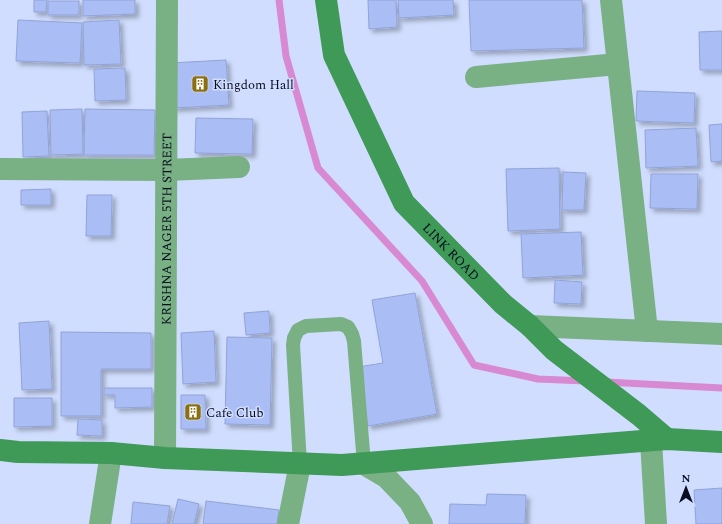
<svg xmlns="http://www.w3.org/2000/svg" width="722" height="524" font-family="Spectral,serif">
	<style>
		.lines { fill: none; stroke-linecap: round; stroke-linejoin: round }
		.stream { stroke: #d789d1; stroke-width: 7 }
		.building { fill: #aabdf4; stroke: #91a3d8; filter: url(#shadow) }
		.lane { stroke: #79b084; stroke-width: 14 }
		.street { stroke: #79b084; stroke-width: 22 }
		.secondary { stroke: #3f9957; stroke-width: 22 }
		.labels { text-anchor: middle; stroke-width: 3; stroke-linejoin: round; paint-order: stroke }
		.poi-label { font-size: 13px; fill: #080d20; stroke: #d0ddfe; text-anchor: start }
		.street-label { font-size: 13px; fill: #080d20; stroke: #d0ddfe }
	</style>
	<defs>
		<filter id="shadow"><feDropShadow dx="3.5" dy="3.5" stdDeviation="2" flood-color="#0004"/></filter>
	</defs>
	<rect width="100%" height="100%" fill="#d0ddfe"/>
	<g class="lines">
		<g class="stream">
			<polyline points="279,0 286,56 318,168 422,281 474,365 538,379 585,381"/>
			<polyline points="606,382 722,388"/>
		</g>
	</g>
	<g class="building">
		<polygon points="34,0 47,0 46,12 34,12"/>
		<polygon points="83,0 135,0 135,14 83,16"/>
		<polygon points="368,0 396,0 397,27 369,29"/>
		<polygon points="398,0 453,0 454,15 399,18"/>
		<polygon points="469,0 582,0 584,48 471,51"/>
		<rect x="48" y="1" width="31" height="14"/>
		<polygon points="18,20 82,23 80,63 16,61"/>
		<polygon points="119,20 121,64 84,65 83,22"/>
		<polygon points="722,31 722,70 700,70 699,32"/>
		<polygon points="226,60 229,105 173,108 171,63"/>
		<polygon points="125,68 126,100 95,101 94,69"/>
		<polygon points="637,91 695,93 694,123 636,121"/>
		<polygon points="82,109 83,154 51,155 50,110"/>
		<polygon points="85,109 155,110 154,155 84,155"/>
		<polygon points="47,111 49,156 23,157 22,112"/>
		<polygon points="196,118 253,119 252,154 195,153"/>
		<polygon points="722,124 722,161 711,162 709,125"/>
		<polygon points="696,128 698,166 646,168 645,130"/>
		<polygon points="559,168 560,229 508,231 506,169"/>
		<polygon points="563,172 586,173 584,210 562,210"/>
		<polygon points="651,174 698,174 697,209 650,208"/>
		<polygon points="51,189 51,205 21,205 21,190"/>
		<polygon points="87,195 112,195 111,236 86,236"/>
		<polygon points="581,232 583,275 523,278 521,234"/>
		<polygon points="555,280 582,282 581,304 554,303"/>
		<polygon points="415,293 437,414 368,426 358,367 383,363 372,300"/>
		<polygon points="269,311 270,333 246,335 244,313"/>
		<polygon points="49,321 52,389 22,390 19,323"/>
		<polygon points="214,331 216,382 183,384 181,333"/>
		<polygon points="61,332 151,333 151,369 101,369 101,416 61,416"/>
		<polygon points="227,337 272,338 270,425 225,424"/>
		<polygon points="104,388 152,388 152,407 115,408 115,395 104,395"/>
		<polygon points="181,395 205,395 206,429 181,429"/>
		<polygon points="14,398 52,398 52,426 14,427"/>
		<polygon points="78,419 102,420 102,436 77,435"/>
		<polygon points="722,488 722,524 696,524 694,490"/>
		<polygon points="487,494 526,495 525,524 449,524 450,504 486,505"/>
		<polygon points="178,499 199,504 194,524 172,524"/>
		<polygon points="206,501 279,510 277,524 203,524"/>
		<polygon points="133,502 170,506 167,524 131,524"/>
	</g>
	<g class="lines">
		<polyline class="lane" points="300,464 293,345 294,338 298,330 306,326 341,324 348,327 352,334 354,341 364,464"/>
		<g class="street">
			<polyline points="611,0 647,331"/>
			<polyline points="476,77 618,64"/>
			<polyline points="0,169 167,170 239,167"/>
			<polyline points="530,326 722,334"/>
			<polyline points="651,441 656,524"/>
			<path id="s1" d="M165 458 167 0"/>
			<polyline points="364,464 386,477 410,502 422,524"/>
			<polyline points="100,524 111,453"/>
			<polyline points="288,524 300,464"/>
		</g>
		<g class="secondary">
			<path id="s2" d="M326 0 334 55 404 203 503 304 530 326 554 350 639 415 667 439"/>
			<polyline points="0,450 18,452 111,453 165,458 342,465 667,439 722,442"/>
		</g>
	</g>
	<defs>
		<symbol id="building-square" viewBox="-11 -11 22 22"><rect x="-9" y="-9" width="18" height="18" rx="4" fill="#8b6f11" stroke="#d0ddfe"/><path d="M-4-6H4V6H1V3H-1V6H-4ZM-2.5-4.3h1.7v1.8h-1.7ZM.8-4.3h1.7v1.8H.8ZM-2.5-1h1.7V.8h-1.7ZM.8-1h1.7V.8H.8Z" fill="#fff"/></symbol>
	</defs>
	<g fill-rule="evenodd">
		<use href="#building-square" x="190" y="74" width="20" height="20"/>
		<use href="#building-square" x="183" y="402" width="20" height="20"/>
	</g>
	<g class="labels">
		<g class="poi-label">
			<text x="213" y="89">Kingdom Hall</text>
			<text x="206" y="417">Cafe Club</text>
		</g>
		<g class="street-label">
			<text dy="5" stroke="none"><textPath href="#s1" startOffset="229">KRISHNA NAGER 5TH STREET</textPath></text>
			<text dy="5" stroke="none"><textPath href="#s2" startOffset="287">LINK ROAD</textPath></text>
		</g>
	</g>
	<g transform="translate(686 488)" stroke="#d0ddfe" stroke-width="3" paint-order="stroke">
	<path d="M0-3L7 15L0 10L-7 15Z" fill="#080d20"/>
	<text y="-6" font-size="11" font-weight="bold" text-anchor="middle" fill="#080d20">N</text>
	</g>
</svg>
